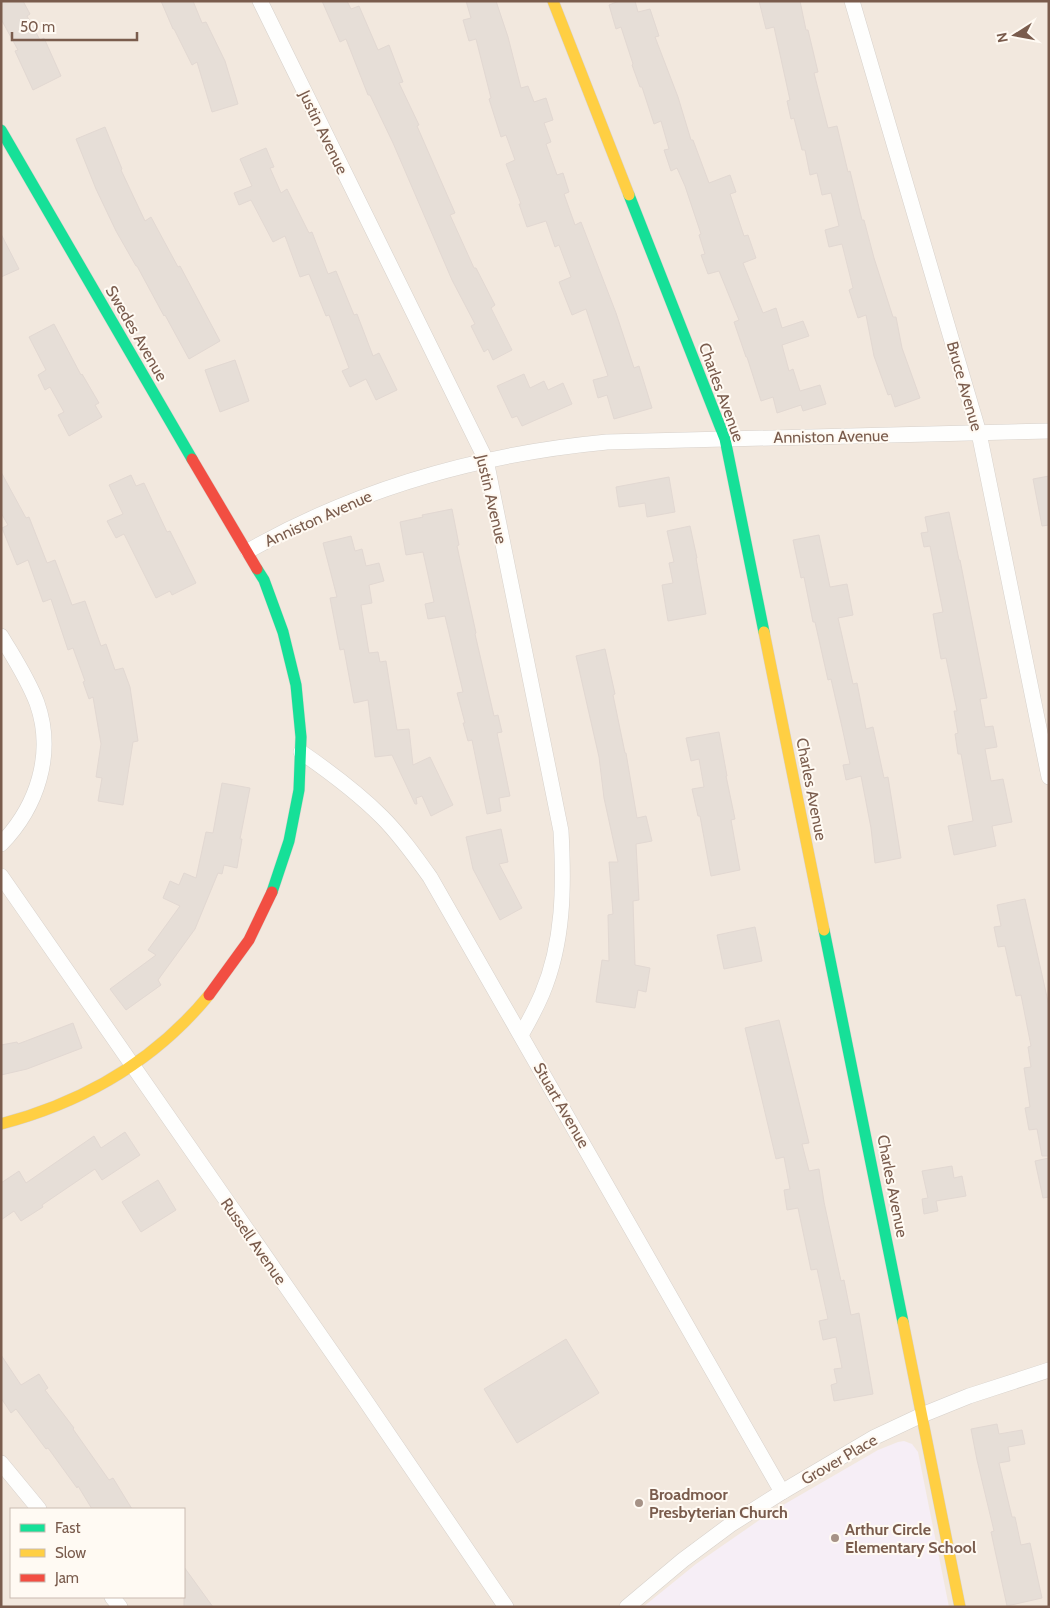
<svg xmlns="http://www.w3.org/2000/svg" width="1050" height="1608" font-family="Cabin,sans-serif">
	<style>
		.residential { fill: #f2e8de; fill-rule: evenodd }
		.education { fill: #f6eef6 }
		.building { fill: #e6ded7; stroke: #e2d8d2 }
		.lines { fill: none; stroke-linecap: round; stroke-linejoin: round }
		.street-casing { stroke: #d7d1cb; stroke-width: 16 }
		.fast-casing { stroke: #d9d2cb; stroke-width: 12 }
		.slow-casing { stroke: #d9d2cb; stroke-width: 12 }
		.jam-casing { stroke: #d9d2cb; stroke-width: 12 }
		.street { stroke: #fefefd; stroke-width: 15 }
		.fast { stroke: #16e098; stroke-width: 11 }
		.slow { stroke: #ffcf43; stroke-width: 11 }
		.jam { stroke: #f24e42; stroke-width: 11 }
		.poi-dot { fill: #a69286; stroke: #fffaf3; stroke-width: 2 }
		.labels { text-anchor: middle; stroke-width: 4; stroke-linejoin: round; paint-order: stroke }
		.street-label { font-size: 16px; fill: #7a5c4d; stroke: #fffaf3 }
		.poi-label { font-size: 16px; font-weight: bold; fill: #7a5c4d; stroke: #fffaf3; text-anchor: start }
	</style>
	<rect width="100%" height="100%" fill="#f9f5f0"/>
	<path class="residential" d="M1 1H1049V1607H1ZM11 1509H184V1597H11Z"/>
	<polygon class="education" points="904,1441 912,1444 918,1452 949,1607 643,1607 696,1564 771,1512 878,1450 898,1442"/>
	<g class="building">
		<polygon points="1,1 23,1 30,14 27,16 40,40 44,38 61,76 33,90 15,51 18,50 1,19"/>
		<polygon points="161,1 193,1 202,23 206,22 225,61 238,104 212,112 197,62 192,65 174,29 173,29"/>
		<polygon points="322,1 347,1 351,9 359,6 378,50 389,45 403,82 399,83 419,125 417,126 455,213 450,215 474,268 476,268 495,305 491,308 512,350 493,360 488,349 484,352 471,326 475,324 452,280 393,143 370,95 368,95 346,39 340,42"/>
		<polygon points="466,1 496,1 508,37 521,88 528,86 534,102 546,98 553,120 544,123 551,142 546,144 557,175 563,173 569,192 564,194 575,225 581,222 616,313 634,368 639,366 652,408 614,419 607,395 598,398 593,380 608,376 586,309 572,315 559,282 571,277 559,245 555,247 546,221 527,227 519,204 521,204 506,164 515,160 506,135 501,137 489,99 491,98 476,39 469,41 463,20 471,18"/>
		<polygon points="619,1 635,1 638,12 650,9 659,36 655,37 678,97 691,140 693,140 709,183 730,175 736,192 730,194 744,236 748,235 756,258 743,263 763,313 776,308 782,328 803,321 809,336 782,345 789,371 793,369 800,391 820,385 826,404 803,411 801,405 777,413 773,397 761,401 747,357 746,357 734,322 739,320 719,271 708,274 701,255 705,254 699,235 701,234 685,186 677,168 671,171 664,150 669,149 661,121 654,124 642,87 640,87 632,65 633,64 621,27 616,29 609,5"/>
		<polygon points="759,1 800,1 806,30 808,30 818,72 814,73 828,128 837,126 848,172 850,171 862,220 864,220 874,258 893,317 896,317 902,348 920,398 895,407 891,394 888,395 874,356 866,315 858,318 849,290 853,288 842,244 829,247 825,230 839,226 831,193 822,195 817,173 810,175 805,150 802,150 794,118 791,119 787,101 790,100 774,27 766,29"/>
		<polygon points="105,127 122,169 121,170 145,221 151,217 178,267 180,266 220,341 189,359 165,315 164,316 137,266 136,266 116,231 96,189 76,139"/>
		<polygon points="266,148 274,167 270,168 281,193 287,189 309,233 312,232 328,274 336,271 354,315 357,314 373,356 379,353 397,390 376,400 366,379 350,387 342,371 349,368 329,315 326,316 309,274 300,277 285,236 273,242 251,200 239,205 234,193 252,186 240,159"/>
		<polygon points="1,234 19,269 1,277"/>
		<polygon points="54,324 81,375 82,374 99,403 95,405 102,417 69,436 58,415 64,412 50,387 45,390 38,375 46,370 29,337"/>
		<polygon points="235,360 249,401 220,412 205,370"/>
		<polygon points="524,374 530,388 544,381 548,390 563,383 572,404 522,426 517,416 512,418 497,386"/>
		<polygon points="1,472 26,518 29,517 47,563 55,560 72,605 85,601 101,646 106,644 115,670 123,668 130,687 138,741 133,742 123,805 98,801 102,778 96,777 101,744 93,697 89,699 83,682 85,681 73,648 68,650 51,599 43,602 28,560 17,565 2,528 8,525 1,513"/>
		<polygon points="131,475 136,486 144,483 167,532 170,531 196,583 172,595 170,591 156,598 124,534 116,538 107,521 123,514 109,485"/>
		<polygon points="1049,476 1049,525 1042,526 1033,479"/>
		<polygon points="669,477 675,512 647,517 645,503 619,507 616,487"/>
		<polygon points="452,509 459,545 457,546 476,633 475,634 494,716 498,715 502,732 497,733 510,796 499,798 501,811 487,814 472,740 468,741 463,723 465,723 457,693 463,692 445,616 428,619 425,604 434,602 423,552 406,555 400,522 423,517 422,515"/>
		<polygon points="949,512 959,560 960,560 987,698 980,699 985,727 993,726 997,747 985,749 991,781 1003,779 1012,822 992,826 996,846 954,855 948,826 973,821 961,754 958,754 955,734 958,733 954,711 957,711 946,658 941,659 933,614 943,612 930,546 924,547 921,533 928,532 925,517"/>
		<polygon points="690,526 697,558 696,558 706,614 668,621 662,585 673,583 669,563 674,562 667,531"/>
		<polygon points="819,535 830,587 847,584 853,615 838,618 853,684 857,683 866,729 873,727 884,778 888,777 901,858 875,863 871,828 861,776 846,780 843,765 850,764 842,727 831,679 828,680 815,622 813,622 804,577 801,578 793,540"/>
		<polygon points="351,536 355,551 362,549 366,566 379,563 384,581 369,585 372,603 361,605 369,653 378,652 380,662 386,661 397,730 409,729 413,765 430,757 453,805 431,816 422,796 416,798 417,804 415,804 392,755 375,757 368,700 354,703 344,649 340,650 330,598 337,597 323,543"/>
		<polygon points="605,649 615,694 613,695 625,753 626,753 637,818 646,816 652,841 636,844 639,900 633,901 635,965 650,968 646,992 638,990 635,1008 596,1002 602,960 609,961 608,915 613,914 609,862 618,862 604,798 599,757 576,656"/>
		<polygon points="719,732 727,776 726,776 735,819 731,820 740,870 711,876 700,816 698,816 692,789 704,787 699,759 691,761 686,738"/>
		<polygon points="222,783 250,788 240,839 242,839 237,868 224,865 222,874 218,873 195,929 158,980 161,985 126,1010 110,989 156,955 148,950 180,906 163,898 170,881 179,885 184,873 196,878 206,832 213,833"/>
		<polygon points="501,829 508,862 499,864 522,908 500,920 473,869 466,837"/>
		<polygon points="1025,899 1049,1006 1049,1156 1042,1156 1037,1129 1029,1130 1025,1108 1030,1107 1024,1068 1031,1067 1028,1047 1031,1046 1021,995 1016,996 1005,946 998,947 994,927 1001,926 997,905"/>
		<polygon points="755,927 762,961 724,969 717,935"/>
		<polygon points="779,1020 809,1143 802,1144 809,1171 819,1169 824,1202 841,1281 844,1280 851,1315 859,1313 873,1394 834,1401 831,1385 837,1383 834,1369 842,1368 836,1337 823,1340 819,1321 828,1319 817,1269 811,1270 798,1208 787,1210 784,1190 790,1189 784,1157 776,1159 745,1028"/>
		<polygon points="73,1023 82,1048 27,1069 1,1075 1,1045 17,1042 18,1044"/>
		<polygon points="125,1132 140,1155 102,1180 95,1169 42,1205 43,1207 21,1221 14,1211 1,1220 1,1183 19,1171 26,1183 94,1136 101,1148"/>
		<polygon points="1049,1158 1049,1197 1043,1198 1035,1161"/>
		<polygon points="952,1166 954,1178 962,1176 966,1196 936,1201 938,1211 924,1214 922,1199 928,1198 922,1171"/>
		<polygon points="158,1180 176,1210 141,1232 122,1202"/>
		<polygon points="566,1339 599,1393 517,1443 484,1389"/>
		<polygon points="1,1355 21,1385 39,1374 48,1388 45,1390 74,1428 73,1429 109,1480 113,1478 132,1509 92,1509 78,1486 77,1488 48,1448 46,1449 16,1409 11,1413 1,1398"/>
		<polygon points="997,1424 999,1434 1022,1430 1025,1444 1008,1447 1010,1461 999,1463 1012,1517 1015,1517 1021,1545 1030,1543 1042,1598 1007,1606 991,1532 994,1531 977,1460 971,1429"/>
		<polygon points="184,1567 213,1607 184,1607"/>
	</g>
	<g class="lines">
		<defs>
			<g id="street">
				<path d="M260 1 486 460 561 831C564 886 564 942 542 994 536 1008 529 1021 521 1035"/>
				<polyline points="852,1 979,433 1049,777"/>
				<path d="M248 551C359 488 480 454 607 442L1049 431"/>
				<path d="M1 636C14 658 28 679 37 703 55 754 37 807 1 844"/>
				<path d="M301 752C330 772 357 792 382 817 400 835 415 856 430 877L782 1492"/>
				<polyline points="1,876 363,1397 506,1607"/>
				<polyline points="1,1463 39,1509"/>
				<polyline points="112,1597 120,1607"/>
				<polyline points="627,1607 683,1560 730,1525 782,1492 875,1437 922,1415 969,1396 1049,1370"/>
			</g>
			<g id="fast">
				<polyline points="1,130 192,459"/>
				<polyline points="629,195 725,439 764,632"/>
				<polyline points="257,569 264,580 283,632 296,685 301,737 299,790 289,841 272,892"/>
				<polyline points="824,930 903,1322"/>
			</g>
			<g id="slow">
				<polyline points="553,1 629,195"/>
				<polyline points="764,632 824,930"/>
				<path d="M1 1124C84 1102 154 1062 209 995"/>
				<polyline points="903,1322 960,1607"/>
			</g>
			<g id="jam">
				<polyline points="192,459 257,569"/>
				<polyline points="209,995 249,940 272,892"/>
			</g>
		</defs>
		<use href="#street" class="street-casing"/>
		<use href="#fast" class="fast-casing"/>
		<use href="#slow" class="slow-casing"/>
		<use href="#jam" class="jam-casing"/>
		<use href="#street" class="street"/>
		<use href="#fast" class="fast"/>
		<use href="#slow" class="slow"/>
		<use href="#jam" class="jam"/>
	</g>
	<g class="poi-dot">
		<circle cx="639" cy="1503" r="5"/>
		<circle cx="835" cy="1538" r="5"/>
	</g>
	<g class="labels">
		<g class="street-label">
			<text transform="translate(324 132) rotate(64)" y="6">Justin Avenue</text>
			<text transform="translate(137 333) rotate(60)" y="6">Swedes Avenue</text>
			<text transform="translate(965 386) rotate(74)" y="6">Bruce Avenue</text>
			<text transform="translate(722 392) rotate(70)" y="6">Charles Avenue</text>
			<text transform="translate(831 436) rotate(-1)" y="6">Anniston Avenue</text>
			<text transform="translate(492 499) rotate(77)" y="6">Justin Avenue</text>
			<text transform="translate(318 518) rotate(-24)" y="6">Anniston Avenue</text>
			<text transform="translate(812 789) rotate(79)" y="6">Charles Avenue</text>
			<text transform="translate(562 1105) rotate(60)" y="6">Stuart Avenue</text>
			<text transform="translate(893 1186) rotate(79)" y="6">Charles Avenue</text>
			<text transform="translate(254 1241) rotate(55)" y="6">Russell Avenue</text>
			<text transform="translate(839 1459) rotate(-30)" y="6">Grover Place</text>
		</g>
		<g class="poi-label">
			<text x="649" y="1500">Broadmoor<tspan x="649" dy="18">Presbyterian Church</tspan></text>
			<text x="845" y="1535">Arthur Circle<tspan x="845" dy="18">Elementary School</tspan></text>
		</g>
	</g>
	<rect width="1050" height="1608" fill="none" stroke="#7a5c4d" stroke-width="5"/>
	<rect x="10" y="1508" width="175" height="90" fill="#fffaf3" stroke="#cabbb1"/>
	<rect x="20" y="1524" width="25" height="8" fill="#16e098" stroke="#cabbb1"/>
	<text x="55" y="1533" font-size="15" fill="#7a5c4d">Fast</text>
	<rect x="20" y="1549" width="25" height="8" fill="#ffcf43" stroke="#cabbb1"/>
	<text x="55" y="1558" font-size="15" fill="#7a5c4d">Slow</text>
	<rect x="20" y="1574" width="25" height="8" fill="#f24e42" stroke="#cabbb1"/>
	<text x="55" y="1583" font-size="15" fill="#7a5c4d">Jam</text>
	<g transform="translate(1015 35) rotate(259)" stroke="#fffaf3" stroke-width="4" paint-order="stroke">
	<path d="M0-4L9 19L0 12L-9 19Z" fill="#7a5c4d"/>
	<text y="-8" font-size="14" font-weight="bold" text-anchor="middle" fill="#7a5c4d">N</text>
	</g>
	<path d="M12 32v8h125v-8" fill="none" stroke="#7a5c4d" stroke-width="2.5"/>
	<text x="20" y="32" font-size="15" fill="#7a5c4d" stroke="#fffaf3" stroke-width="4" paint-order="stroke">50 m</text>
</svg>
